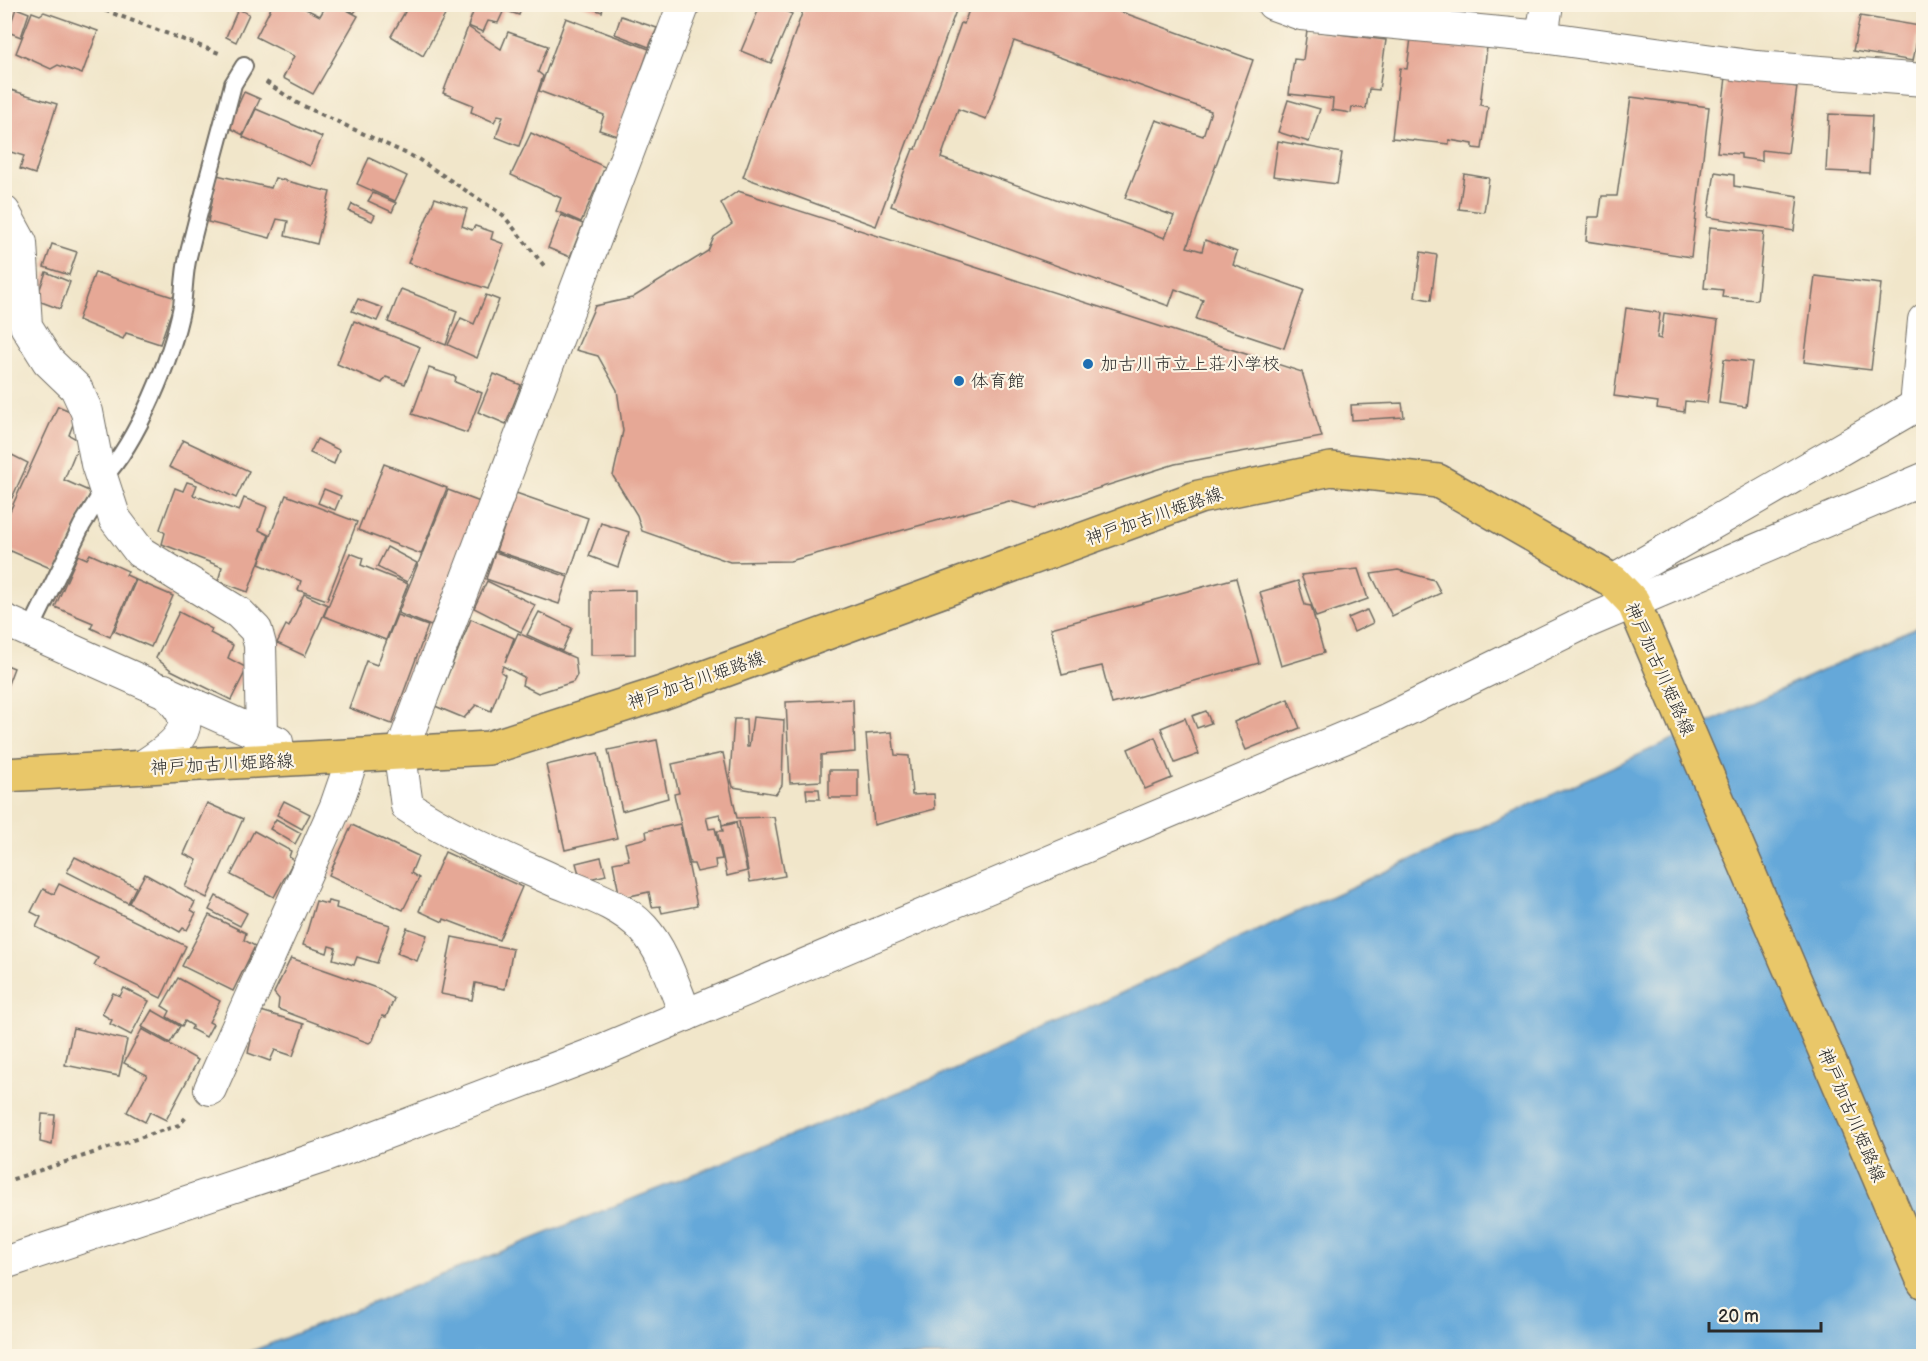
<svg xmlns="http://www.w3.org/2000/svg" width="1928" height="1361" font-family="'Balsamiq Sans','Klee One',sans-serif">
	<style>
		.water { fill: #65a8d9; stroke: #486a82; stroke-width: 1.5 }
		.building { fill: #e6a896; fill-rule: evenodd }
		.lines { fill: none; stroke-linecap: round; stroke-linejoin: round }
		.service-casing { stroke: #706c63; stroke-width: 20 }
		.minor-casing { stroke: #706c63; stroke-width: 34 }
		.primary-casing { stroke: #706c63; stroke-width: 36 }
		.path { stroke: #706c63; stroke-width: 4; stroke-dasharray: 4.5 4.5; stroke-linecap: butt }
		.service { stroke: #fff; stroke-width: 16 }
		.minor { stroke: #fff; stroke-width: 32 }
		.primary { stroke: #e9c769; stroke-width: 33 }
		.poi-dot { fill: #1f6fb2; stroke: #fcf5e5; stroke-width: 2 }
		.labels { text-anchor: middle; stroke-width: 4.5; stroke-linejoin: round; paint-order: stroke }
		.poi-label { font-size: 18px; fill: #2b2b2b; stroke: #fcf5e5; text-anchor: start }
		.street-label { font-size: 18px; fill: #2b2b2b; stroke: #fcf5e5 }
	</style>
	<rect width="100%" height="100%" fill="#fcf5e5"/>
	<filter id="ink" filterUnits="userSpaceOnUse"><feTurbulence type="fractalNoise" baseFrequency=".0167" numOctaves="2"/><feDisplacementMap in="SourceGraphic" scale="12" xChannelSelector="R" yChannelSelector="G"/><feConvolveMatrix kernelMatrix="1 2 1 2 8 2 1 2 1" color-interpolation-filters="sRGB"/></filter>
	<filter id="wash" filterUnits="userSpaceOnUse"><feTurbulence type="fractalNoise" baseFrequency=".008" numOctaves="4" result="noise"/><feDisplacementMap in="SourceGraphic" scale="24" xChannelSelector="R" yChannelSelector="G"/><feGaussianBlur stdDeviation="1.35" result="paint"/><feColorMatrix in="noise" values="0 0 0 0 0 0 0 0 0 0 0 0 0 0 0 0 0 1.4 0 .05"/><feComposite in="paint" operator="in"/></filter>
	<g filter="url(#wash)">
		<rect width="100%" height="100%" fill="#f1e6ca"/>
		<polygon class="water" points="1923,624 1923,1356 240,1356 954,1070"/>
		<g id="blocks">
			<g class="building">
				<polygon points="273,4 303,4 302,7 320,16 327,4 336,4 358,16 313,94 283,78 294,56 256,37"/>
				<polygon points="342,4 361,4 354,13"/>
				<polygon points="392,4 451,4 423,56 391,36 405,12"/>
				<polygon points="476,4 523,4 519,15 504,10 498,23 488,21 483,32 468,26"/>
				<polygon points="579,4 604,4 602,12"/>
				<polygon points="761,4 770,4 792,14 771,63 741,51"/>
				<path d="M971 4H1100L1253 60 1187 247 1202 251 1205 240 1237 252 1233 265 1304 290 1284 348 1196 319 1203 300 1175 289 1169 306 891 206 913 149H916L961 23 964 24ZM1014 41 1211 111 1203 136 1156 120 1125 198 1174 216 1165 238 941 158 958 109 986 119Z"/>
				<polygon points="805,5 964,5 957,8 876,226 743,177"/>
				<polygon points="16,8 29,13 21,37 8,32"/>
				<polygon points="238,9 249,14 236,42 226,37"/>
				<polygon points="32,12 40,15 44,12 98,31 82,74 58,65 51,69 16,53"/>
				<polygon points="621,16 657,28 649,47 615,34"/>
				<polygon points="1860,16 1920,26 1913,61 1853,51"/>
				<polygon points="566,18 649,49 618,136 599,130 604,115 539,91"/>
				<polygon points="1922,26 1924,26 1924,53 1917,51"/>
				<polygon points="468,27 501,49 508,32 548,46 538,72 543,76 519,146 496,137 503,116 498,115 494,122 471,112 473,105 443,93"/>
				<polygon points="1307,30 1386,40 1379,90 1369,89 1366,109 1352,107 1351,113 1332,110 1333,99 1289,94 1294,59 1303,60"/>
				<polygon points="1411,38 1487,47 1480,105 1488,107 1482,149 1473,148 1473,144 1449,140 1449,144 1392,138 1400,68 1407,69"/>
				<polygon points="1726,77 1797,87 1788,153 1762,150 1762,161 1741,158 1741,154 1717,152"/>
				<polygon points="4,88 57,104 35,174 20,169 24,156 4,150"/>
				<polygon points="244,92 260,99 243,135 228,127"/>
				<polygon points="1631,97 1709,107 1691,257 1586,241 1588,217 1599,217 1602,196 1617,196"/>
				<polygon points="1288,100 1320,109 1309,142 1278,132"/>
				<polygon points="256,109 322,137 310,166 243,137"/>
				<polygon points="1829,114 1872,116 1869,173 1826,171"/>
				<polygon points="531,133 605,167 581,222 556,211 561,198 511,175"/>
				<polygon points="1278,141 1342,153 1337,184 1273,176"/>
				<polygon points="369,158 407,176 395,201 357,184"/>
				<polygon points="1715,172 1734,175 1734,186 1798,196 1794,231 1708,217"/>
				<polygon points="1464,174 1489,178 1484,212 1459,209"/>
				<polygon points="217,175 271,188 275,178 330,192 317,244 285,236 288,221 277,219 270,238 208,222"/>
				<polygon points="738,191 1302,372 1322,437 1175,464 1036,508 1009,501 790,561 730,562 642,531 637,515 613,476 623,431 617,390 598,356 576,350 595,306 632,298 708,251 714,237 732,224 721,203"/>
				<polygon points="373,193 396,203 392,212 368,201"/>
				<polygon points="435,198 467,209 462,226 472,230 475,226 493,232 491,239 504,244 488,289 408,263"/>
				<polygon points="352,204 375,215 372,221 349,211"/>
				<polygon points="561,215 583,224 570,257 548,248"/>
				<polygon points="1710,227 1764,232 1757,300 1722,297 1723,290 1704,288"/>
				<polygon points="52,244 77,252 69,275 44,267"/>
				<polygon points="1421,252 1437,255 1431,300 1415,297"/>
				<polygon points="46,272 70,282 60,309 36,300"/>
				<polygon points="95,272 176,298 160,344 126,333 123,339 78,320"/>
				<polygon points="1815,276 1881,284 1871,370 1804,362"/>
				<polygon points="401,289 457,311 446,345 388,322"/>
				<polygon points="486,295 499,300 477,358 448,345 461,318 474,324"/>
				<polygon points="358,299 383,308 377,321 352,311"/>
				<polygon points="1626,308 1660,313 1657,338 1661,339 1664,313 1718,321 1707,403 1685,401 1684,412 1657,408 1658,402 1614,396"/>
				<polygon points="354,321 420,347 405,384 386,377 382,383 337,364"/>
				<polygon points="1724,359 1752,362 1746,407 1719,403"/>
				<polygon points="429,368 456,377 455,382 482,393 467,433 412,414"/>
				<polygon points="494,374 521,385 506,424 478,412"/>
				<polygon points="1402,403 1404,417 1352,420 1351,405"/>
				<polygon points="58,406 77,414 69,435 80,441 64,480 91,492 57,571 11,551 4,560 4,524"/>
				<polygon points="317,439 339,450 334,464 310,453"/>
				<polygon points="183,440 249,471 236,498 169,467"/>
				<polygon points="4,451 28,463 12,498 4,494"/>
				<polygon points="384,464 447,488 421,554 358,530"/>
				<polygon points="187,482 197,485 193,495 239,511 244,498 267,507 259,530 269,535 248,592 218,581 222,567 162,544 165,533 160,529 175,488 183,491"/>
				<polygon points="324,489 341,496 335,510 318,503"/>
				<polygon points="448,490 480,502 431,626 398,613"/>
				<polygon points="516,493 588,518 569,575 496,551"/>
				<polygon points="286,495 357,522 327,600 298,590 301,581 259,564"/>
				<polygon points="601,523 629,532 618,567 589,556"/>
				<polygon points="387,547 417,563 407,582 377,567"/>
				<polygon points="495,552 568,577 559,604 486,579"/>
				<polygon points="350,553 363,558 361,565 408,584 386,640 324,616"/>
				<polygon points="90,554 128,571 126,575 135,579 110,637 91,628 93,623 55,607 78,555 87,559"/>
				<polygon points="1358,569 1368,599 1316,617 1301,575"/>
				<polygon points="1398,570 1434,580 1441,593 1392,616 1371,574"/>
				<polygon points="1236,578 1259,663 1112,704 1102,666 1062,675 1051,628"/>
				<polygon points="136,580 173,596 151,647 114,631"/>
				<polygon points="487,581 535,605 521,632 474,608"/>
				<polygon points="1298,581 1305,605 1311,606 1324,653 1281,666 1260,592"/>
				<polygon points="635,590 635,654 591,655 591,591"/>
				<polygon points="304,594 328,605 305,656 277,643 286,625 289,627"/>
				<polygon points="1367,610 1373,623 1354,632 1348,618"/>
				<polygon points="179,612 212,629 210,633 233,645 228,658 247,668 231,700 171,670 156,658"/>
				<polygon points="539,612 572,628 562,651 527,635"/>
				<polygon points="397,615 428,626 392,724 349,708 366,661 377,665"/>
				<polygon points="471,619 514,638 505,662 518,633 575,658 577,675 573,682 538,693 522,685 524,677 503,666 501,672 505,675 491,711 476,705 464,718 435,706"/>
				<polygon points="4,664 14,668 5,692 4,691"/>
				<polygon points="853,699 855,752 821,755 821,781 790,783 786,702"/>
				<polygon points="1288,699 1300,728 1246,750 1234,722"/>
				<polygon points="1206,711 1211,723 1197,728 1192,716"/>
				<polygon points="753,717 784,720 782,785 776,794 733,787 730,775 734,719 746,719 747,747 749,747"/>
				<polygon points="1185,718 1199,754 1175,763 1161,728"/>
				<polygon points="892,732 895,755 909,756 912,795 934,794 935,809 874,825 866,734"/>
				<polygon points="1155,737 1172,778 1145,789 1128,749"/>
				<polygon points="657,740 668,798 622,811 608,750"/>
				<polygon points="598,753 617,838 565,850 546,765"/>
				<polygon points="723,753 737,818 774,817 785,876 750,882 739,821 722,825 720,814 706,817 709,829 715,828 722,859 715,860 716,868 697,872 694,864 690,864 674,794 679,793 672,764"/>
				<rect x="829" y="770" width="29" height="28"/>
				<polygon points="806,789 819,789 820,799 807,799"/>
				<polygon points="284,801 310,814 302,829 277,815"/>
				<polygon points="207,803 243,819 207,898 185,887 197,860 184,854"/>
				<polygon points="276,819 301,833 295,844 270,829"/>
				<polygon points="736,823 747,871 727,876 717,831 723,831 722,826"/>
				<polygon points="680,824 697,906 662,913 660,906 652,907 649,892 620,898 613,863 629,860 625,843 647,838 646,831"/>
				<polygon points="352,825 418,856 411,873 419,878 403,910 329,875"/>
				<polygon points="254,831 291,851 289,857 294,860 274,897 231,875"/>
				<polygon points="445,852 522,887 499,940 444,919 443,922 419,911"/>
				<polygon points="75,857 136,887 128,903 67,872"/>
				<polygon points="601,857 606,875 581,881 576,863"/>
				<polygon points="145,874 195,902 191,910 196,913 187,930 183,928 180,932 129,903"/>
				<polygon points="59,884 186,946 161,998 94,965 98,958 36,927 41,917 31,912 43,889 54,894"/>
				<polygon points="216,896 247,913 240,926 209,910"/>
				<polygon points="316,901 327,904 328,901 337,903 336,908 390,925 377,963 357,957 354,965 333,959 336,948 329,946 327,953 303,945"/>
				<polygon points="209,915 246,933 244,940 255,946 233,991 182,966"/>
				<polygon points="407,928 427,935 417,961 397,953"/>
				<polygon points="452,937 513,949 505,989 475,983 472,1000 441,994"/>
				<polygon points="291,958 379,989 394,999 386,1017 382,1016 373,1040 369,1043 278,1009 279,999 274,993"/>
				<polygon points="178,978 220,1001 209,1022 213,1024 206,1037 191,1029 193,1026 185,1021 182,1026 167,1017 170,1011 162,1006"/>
				<polygon points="124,988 149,1001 131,1035 110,1024 112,1020 102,1014 113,993 120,996"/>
				<polygon points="152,1010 180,1026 170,1043 142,1027"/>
				<polygon points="261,1011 304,1024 293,1056 275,1050 270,1061 248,1053 251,1040 246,1037 250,1026 255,1028"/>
				<polygon points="73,1028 127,1040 119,1076 65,1065"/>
				<polygon points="142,1029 198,1060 166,1120 150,1112 145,1122 127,1112 147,1075 124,1063"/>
				<polygon points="42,1114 55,1115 52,1145 40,1142"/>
			</g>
		</g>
	</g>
	<g filter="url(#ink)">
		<use href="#blocks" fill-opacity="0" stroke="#706c63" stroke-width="1.5"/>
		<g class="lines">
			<defs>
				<g id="service">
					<path d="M102 479C138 441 172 357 182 306 184 291 184 276 187 261 201 201 218 143 233 84L244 66"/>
					<polyline points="30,631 82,525 105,488"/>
				</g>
				<g id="minor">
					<path d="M684 4 400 755 407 806C451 836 502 857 551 879 581 892 620 903 643 928 664 951 674 987 686 1015"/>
					<polyline points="1273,4 1301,14 1542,37 1756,67 1924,80"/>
					<polyline points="1542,37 1547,4"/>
					<polyline points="4,212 21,243 26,326 48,361 76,388 87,412 97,464 115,519 140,552 239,613 256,630 260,645 262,734"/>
					<polyline points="1916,406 1924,320"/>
					<polyline points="1613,581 1924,401"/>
					<polyline points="4,620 277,742"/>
					<path d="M140 768C156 757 194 737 182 713 178 705 170 697 164 690"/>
					<polyline points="210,1089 336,806 353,757"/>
					<polyline points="4,1263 325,1156 593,1054 1384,721 1582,624 1924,479"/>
				</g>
				<polyline id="primary" points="4,775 489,748 662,693 1199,497 1331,469 1438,481 1613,581 1633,602 1924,1282"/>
			</defs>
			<use href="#service" class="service-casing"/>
			<use href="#minor" class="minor-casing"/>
			<use href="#primary" class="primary-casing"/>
			<g class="path">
				<polyline points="88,4 219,53"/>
				<polyline points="266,82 297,103 418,159 503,215 546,268"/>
				<polyline points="4,1182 179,1125 188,1115"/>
			</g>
			<use href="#service" class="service"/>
			<use href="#minor" class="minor"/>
			<use href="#primary" class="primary"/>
		</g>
	</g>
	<g class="poi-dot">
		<circle cx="1088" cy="364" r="6"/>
		<circle cx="959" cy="381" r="6"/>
	</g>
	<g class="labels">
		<g class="poi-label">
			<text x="1100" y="370">加古川市立上荘小学校</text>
			<text x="971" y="387">体育館</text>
		</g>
		<g class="street-label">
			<text transform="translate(1154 516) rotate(-19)" y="6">神戸加古川姫路線</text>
			<text transform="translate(1660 669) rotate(66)" y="6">神戸加古川姫路線</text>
			<text transform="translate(696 680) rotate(-19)" y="6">神戸加古川姫路線</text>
			<text transform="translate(222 764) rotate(-3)" y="6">神戸加古川姫路線</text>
			<text transform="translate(1852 1115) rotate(67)" y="6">神戸加古川姫路線</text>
		</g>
	</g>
	<rect width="1928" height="1361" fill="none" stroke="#fcf5e5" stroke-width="24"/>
	<path d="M1709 1322v9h112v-9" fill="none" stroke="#2b2b2b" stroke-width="3"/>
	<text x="1718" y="1322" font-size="18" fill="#2b2b2b" stroke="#fcf5e5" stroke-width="4.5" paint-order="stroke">20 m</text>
</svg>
